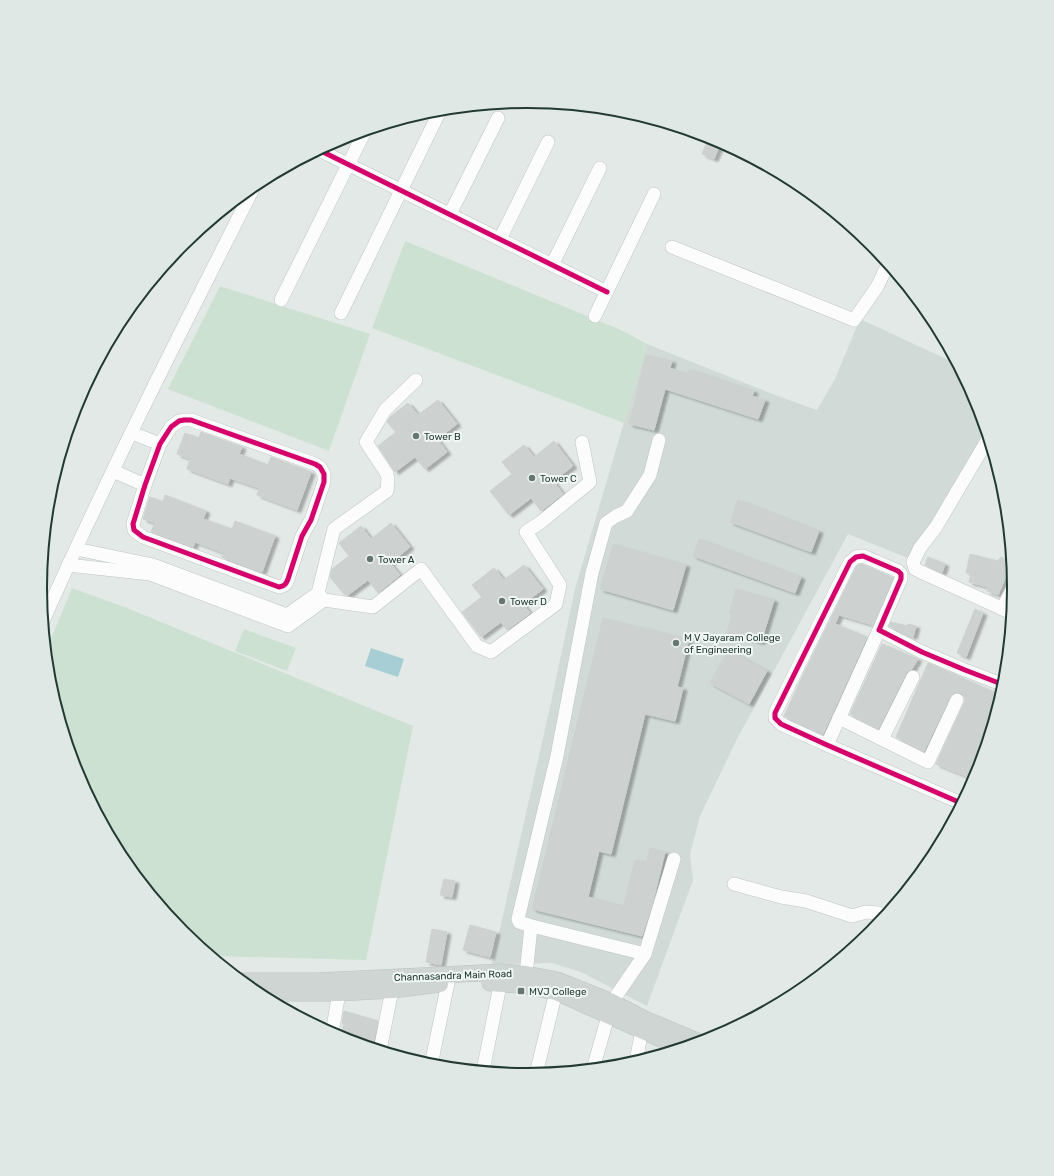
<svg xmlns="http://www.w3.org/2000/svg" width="1054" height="1176" font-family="Rubik,sans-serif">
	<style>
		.built { fill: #d1dad6 }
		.green { fill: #cde1d3 }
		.water { fill: #a6ced4 }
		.building { fill: #cdd2d0; stroke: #ccd2cf; filter: url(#shadow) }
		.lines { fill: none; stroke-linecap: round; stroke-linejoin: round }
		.minor-casing { stroke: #c0c5c3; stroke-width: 14 }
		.major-casing { stroke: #bcc4c2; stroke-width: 17 }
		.minor { stroke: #fbfcfb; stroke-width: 13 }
		.major { stroke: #ced5d2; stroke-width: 16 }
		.cycleway-casing { stroke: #f1f7f4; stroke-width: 8 }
		.cycleway { stroke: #d6006c; stroke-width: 5 }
		.poi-dot { fill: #667772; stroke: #f1f7f4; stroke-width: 1.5 }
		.labels { text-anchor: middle; stroke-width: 4; stroke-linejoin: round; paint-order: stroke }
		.poi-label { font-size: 10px; fill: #223a33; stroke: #f1f7f4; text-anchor: start }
		.street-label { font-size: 10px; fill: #223a33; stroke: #f1f7f4 }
		.rim { fill: none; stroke: #223a33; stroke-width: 2 }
	</style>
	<defs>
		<filter id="shadow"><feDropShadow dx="4" dy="2.5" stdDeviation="1" flood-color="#0004"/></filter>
	</defs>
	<rect width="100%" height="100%" fill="#e3e9e6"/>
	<polygon class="built" points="860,319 957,364 977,402 986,432 910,559 848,534 737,739 700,816 690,854 693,880 647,1006 581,972 552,963 492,964 552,698 575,589 647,344 783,398 817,410 835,379"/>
	<g class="green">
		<polygon points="405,241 621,330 647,344 624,423 372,328"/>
		<polygon points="220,286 370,334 329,451 168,389"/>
		<polygon points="72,588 127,608 413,726 366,960 211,956 182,932 122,858 77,774 49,683 46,651"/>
		<polygon points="244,629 296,648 287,671 235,651"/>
	</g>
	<polygon class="water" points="371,648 404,659 398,677 365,666"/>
	<g class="building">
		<polygon points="709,137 721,142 714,159 702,154"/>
		<polygon points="646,355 672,361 670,368 687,374 689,369 754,391 752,396 765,400 758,419 665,389 654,430 629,424"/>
		<polygon points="438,400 457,424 437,439 447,452 425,469 415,457 395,472 378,446 396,432 387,422 390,417 408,403 418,415"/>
		<polygon points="201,432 242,447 239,454 268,465 271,457 311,472 297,510 257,495 259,488 230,478 228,484 187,469 190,459 177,454 185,433 199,438"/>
		<polygon points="554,441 573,466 553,481 563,494 541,511 531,498 509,515 490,491 512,474 502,462 524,445 534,457"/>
		<polygon points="165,495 206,511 203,519 232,529 235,521 275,536 262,572 222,557 224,553 195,542 193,547 151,532 155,523 143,519 150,497 163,502"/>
		<polygon points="738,500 819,531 811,552 730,522"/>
		<polygon points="391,523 410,547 390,563 400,575 378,593 368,580 348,595 345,595 330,577 332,569 349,556 339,543 361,526 371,539"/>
		<polygon points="699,539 801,577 795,593 693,556"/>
		<polygon points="613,544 686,565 673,610 600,589"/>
		<polygon points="970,554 998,561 1001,557 1012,564 1013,573 1009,578 1006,576 998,595 987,591 988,587 969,582 971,574 966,573"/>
		<polygon points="928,557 945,564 942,573 925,565"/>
		<polygon points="862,564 893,578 873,625 839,615 835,624 867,637 823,734 784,716 805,671 856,567 859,565"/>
		<polygon points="524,565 543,589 523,604 530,613 507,630 501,622 481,637 462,612 482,597 472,585 494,568 504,580"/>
		<polygon points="736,589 774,600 761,642 727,633 732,614 729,613"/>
		<polygon points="975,609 983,613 966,657 957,653"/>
		<polygon points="603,618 689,639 677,687 683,688 675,721 645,714 611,854 599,851 588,897 624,906 635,860 646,862 650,848 665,852 653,902 642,936 532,909"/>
		<polygon points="891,622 907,626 908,624 916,626 913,637 889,626"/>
		<polygon points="882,644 918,659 912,669 908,671 906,673 878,729 850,714"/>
		<polygon points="728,650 767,671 749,704 710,683"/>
		<polygon points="928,663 1001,695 990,731 968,777 936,764 964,703 965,699 964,696 961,693 956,692 952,694 950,697 924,751 896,737"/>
		<polygon points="444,879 455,881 452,897 440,895"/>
		<polygon points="470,925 496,932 490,957 463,950"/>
		<polygon points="432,929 447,932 441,965 426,962"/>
		<polygon points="344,1011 378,1021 372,1048 340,1038 344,1024 342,1023"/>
	</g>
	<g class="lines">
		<defs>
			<g id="minor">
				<polyline points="319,150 607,292"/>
				<polyline points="450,214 498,118"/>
				<polyline points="500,239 548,142"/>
				<polyline points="672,247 854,320 877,287 888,264"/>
				<polyline points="552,265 600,168"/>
				<polyline points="281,300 365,131"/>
				<polyline points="341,313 441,109"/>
				<polyline points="595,316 654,194"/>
				<path d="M184 420H191L315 464 320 467 324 474V482L311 520 302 536 288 579C286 584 285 586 279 587L143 537 134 530 133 524 145 485 160 444 171 427 179 421Z"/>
				<polyline points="132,433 160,444"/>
				<polyline points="988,439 936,527 920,548 913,562 915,569 921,572 1012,613"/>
				<polyline points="113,471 145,485"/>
				<polyline points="76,549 153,565 287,615 318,593 334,529 387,491 388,479 387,474 366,442 385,410 416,380"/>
				<polyline points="68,565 150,574 288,626 324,600"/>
				<polyline points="318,593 324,600 373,607 421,569 477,646 491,652 556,604 560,585 526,532 541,522 590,482 582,442"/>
				<polyline points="1002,609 1014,586"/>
				<path d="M43 621C109 473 182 329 255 185"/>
				<polyline points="839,718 928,762 957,700"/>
				<polyline points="882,739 913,677"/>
				<polyline points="827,745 879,630"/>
				<polyline points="961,803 827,745 781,724 775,718 775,713 850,562 856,557 863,556 898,571 901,574 901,579 879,630 922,652 965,670 1004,685"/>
				<polyline points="734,884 781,897 806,901 852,916 866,912 878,913 884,917"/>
				<polyline points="528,925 645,954"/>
				<polyline points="526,974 531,927 528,925 519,922 518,919 557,756 592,573 606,523 616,516 627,511 650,475 659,440"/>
				<polyline points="332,1033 339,993"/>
				<polyline points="380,1050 392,990"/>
				<polyline points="636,1061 642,1030"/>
				<polyline points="431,1065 448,983 449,974"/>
				<polyline points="593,1069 612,1002 645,954 674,859"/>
				<polyline points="483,1071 502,975"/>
				<polyline points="536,1074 556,992"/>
			</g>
			<g id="major">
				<polyline points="241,981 318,981 502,972 526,974 557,980 612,1002 647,1020 700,1042"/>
				<polyline points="490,983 519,985 556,992 681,1048"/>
				<polyline points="256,993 339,993 392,990 440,984"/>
			</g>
		</defs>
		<use href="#minor" class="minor-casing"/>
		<use href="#major" class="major-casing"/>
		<use href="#minor" class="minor"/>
		<use href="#major" class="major"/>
		<defs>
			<g id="cycleway">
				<polyline points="319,150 607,292"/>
				<path d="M184 420H191L315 464 320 467 324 474V482L311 520 302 536 288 579C286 584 285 586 279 587L143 537 134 530 133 524 145 485 160 444 171 427 179 421Z"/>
				<polyline points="961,803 827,745 781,724 775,718 775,713 850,562 856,557 863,556 898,571 901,574 901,579 879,630 922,652 965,670 1004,685"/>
			</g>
		</defs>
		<use href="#cycleway" class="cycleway-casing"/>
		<use href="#cycleway" class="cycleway"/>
	</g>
	<g class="poi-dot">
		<circle cx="416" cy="436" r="4"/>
		<circle cx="532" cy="478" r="4"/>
		<circle cx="370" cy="559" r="4"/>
		<circle cx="502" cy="601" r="4"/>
		<circle cx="676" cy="643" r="4"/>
		<rect x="517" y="987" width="8" height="8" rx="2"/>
	</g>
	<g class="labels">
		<g class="poi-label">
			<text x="424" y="440">Tower B</text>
			<text x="540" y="482">Tower C</text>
			<text x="378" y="563">Tower A</text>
			<text x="510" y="605">Tower D</text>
			<text x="684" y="641">M V Jayaram College<tspan x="684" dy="12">of Engineering</tspan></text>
			<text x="529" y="995">MVJ College</text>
		</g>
		<g class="street-label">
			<text transform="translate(453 975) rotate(-2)" y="4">Channasandra Main Road</text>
		</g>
	</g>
	<path d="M0 0H1054V1176H0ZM47 588a480 480 0 1 1 960 0a480 480 0 1 1-960 0Z" fill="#e0e8e5" fill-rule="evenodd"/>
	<path class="rim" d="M47 588a480 480 0 1 1 960 0a480 480 0 1 1-960 0Z"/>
</svg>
